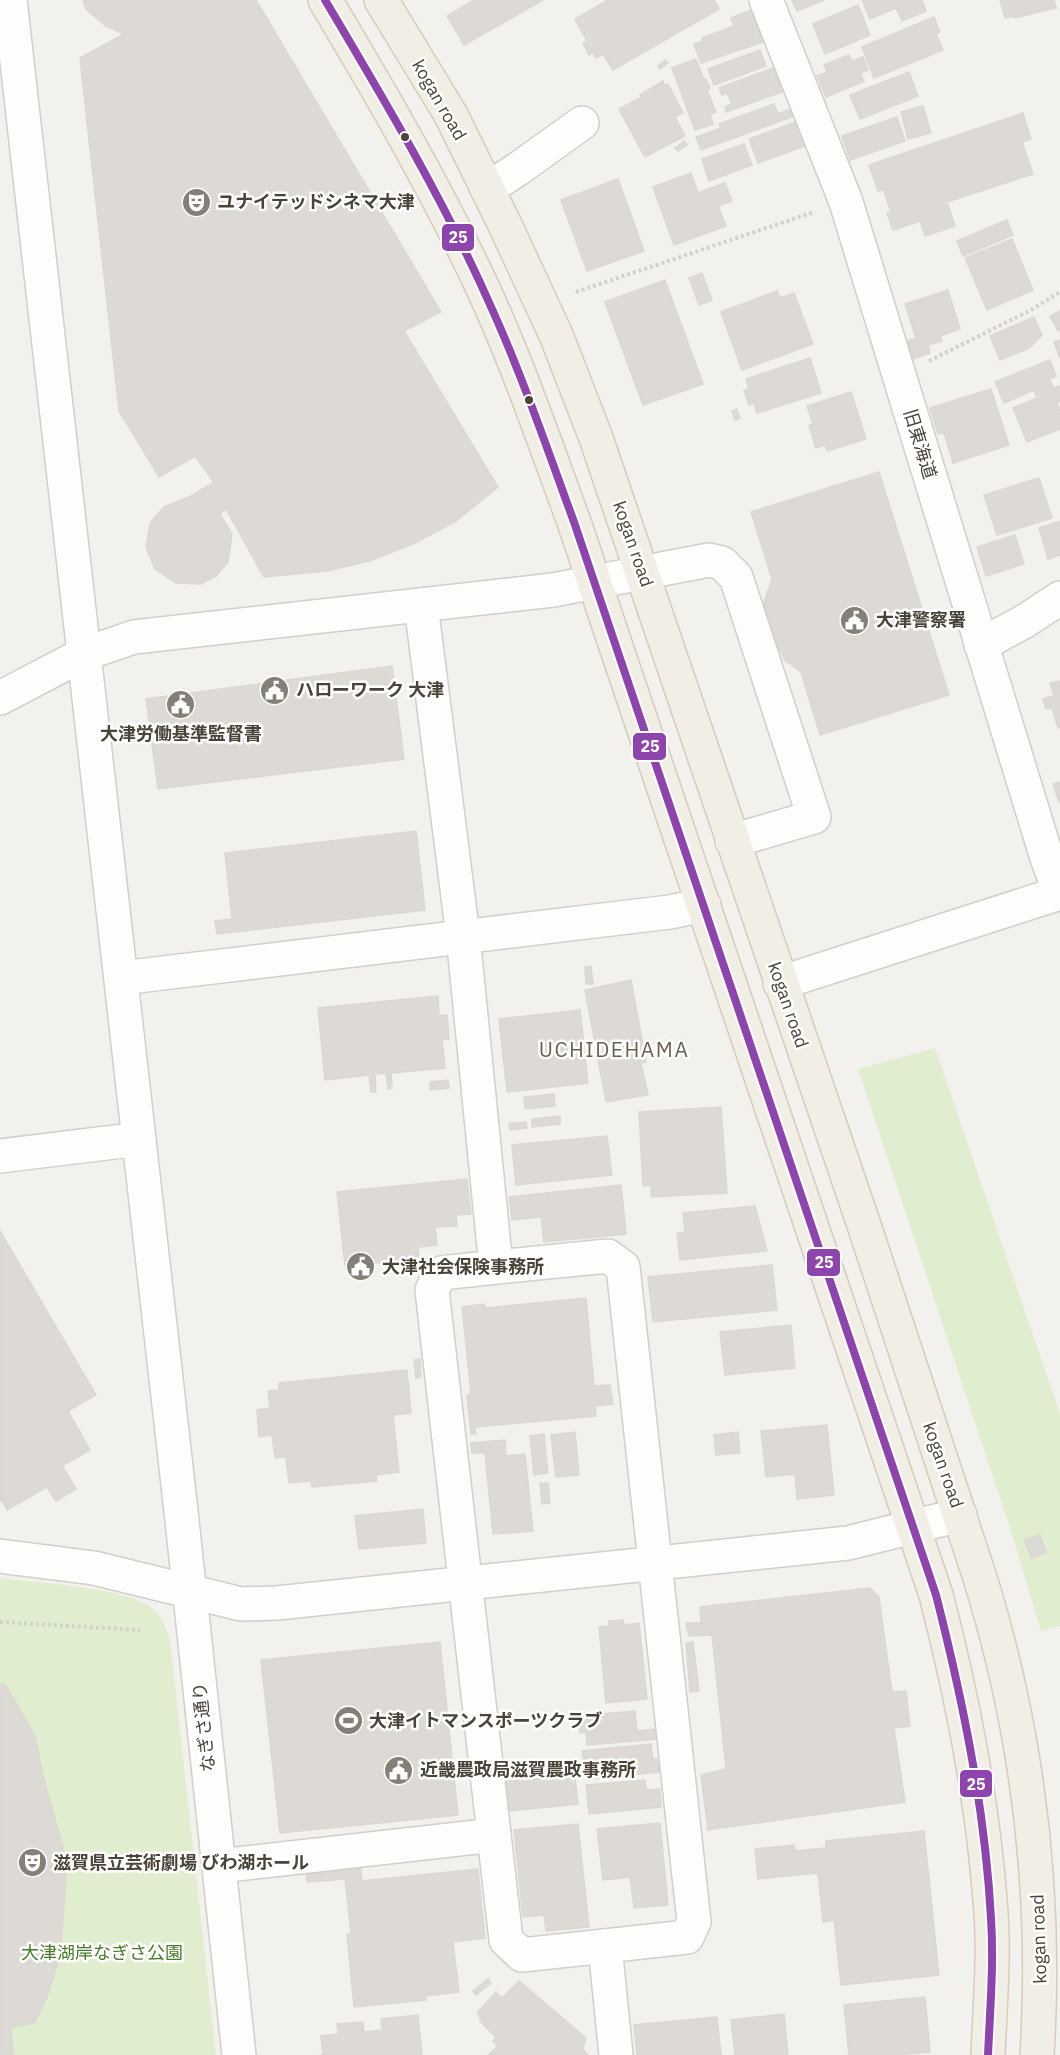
<svg xmlns="http://www.w3.org/2000/svg" width="1060" height="2055" font-family="'IBM Plex Sans','Noto Sans JP',sans-serif">
	<style>
		.green { fill: #e0edce }
		.building { fill: #dddad5; stroke: #dbd8d3; stroke-width: 1.5 }
		.lines { fill: none; stroke-linecap: round; stroke-linejoin: round }
		.minor-casing { stroke: #d1cfcb; stroke-width: 36 }
		.major-casing { stroke: #d5cdbb; stroke-width: 36 }
		.path { stroke: #d3d1cb; stroke-width: 4; stroke-dasharray: 3 3; stroke-linecap: butt }
		.minor { stroke: #fdfdfc; stroke-width: 33 }
		.major { stroke: #f1eee5; stroke-width: 33 }
		.bus-1-casing { stroke: #fff; stroke-width: 12 }
		.bus-1 { stroke: #8e44ad; stroke-width: 8 }
		.bus-dot { fill: #4a4338; stroke: #fff; stroke-width: 2 }
		.labels { text-anchor: middle; stroke-width: 5; stroke-linejoin: round; paint-order: stroke }
		.street-label { font-size: 18px; fill: #4a4338; stroke: #fff }
		.poi-label { font-size: 18px; font-weight: bold; fill: #4a4338; stroke: #fff; text-anchor: start }
		.park-label { font-size: 18px; fill: #487c2b; stroke: #fff }
		.quarter-label { font-size: 21px; letter-spacing: 1.5px; fill: #6c6150; stroke: #fff }
		.line-badge { stroke: #fff; stroke-width: 2 }
		.badge-label { font-size: 16px; text-anchor: middle; font-weight: bold; fill: #fff }
	</style>
	<rect width="100%" height="100%" fill="#f3f1ed"/>
	<g class="green">
		<polygon points="935,1048 1060,1414 1060,1626 1041,1631 1012,1534 858,1069"/>
		<path d="M0 1578C36 1583 125 1587 152 1608 162 1615 166 1629 170 1640L216 2055H0Z"/>
	</g>
	<g class="building">
		<polygon points="83,0 256,0 441,312 404,331 498,487 456,521 413,544 369,561 327,571 264,577 226,509 220,514 232,534 228,562 216,576 201,584 176,583 155,569 146,548 150,523 164,507 191,496 214,482 195,456 159,477 119,411 80,58 124,34 106,26 86,9"/>
		<polygon points="474,0 543,0 464,45 447,16"/>
		<polygon points="608,0 714,0 719,9 613,70 603,54 596,58 593,52 589,55 583,43 587,41 575,19"/>
		<polygon points="792,0 824,0 797,11"/>
		<polygon points="862,0 922,0 926,11 902,21 896,8 870,19"/>
		<polygon points="1000,0 1054,0 1056,8 1014,18 1013,16 1005,18"/>
		<polygon points="858,5 870,35 825,54 813,24"/>
		<polygon points="751,10 763,42 701,63 694,44 703,41 702,38 734,26 731,18"/>
		<polygon points="934,17 940,32 936,34 943,50 874,78 862,47"/>
		<polygon points="760,50 766,66 714,85 708,69"/>
		<polygon points="849,55 852,61 863,57 868,70 860,73 864,81 826,97 817,76 827,72 824,65"/>
		<polygon points="696,59 704,80 706,79 710,89 707,90 716,112 710,114 713,124 695,130 672,68"/>
		<polygon points="665,60 668,63 660,69 658,66"/>
		<polygon points="781,65 790,89 726,112 725,107 732,104 727,93 722,95 719,88"/>
		<polygon points="909,72 918,96 860,119 850,95"/>
		<polygon points="663,81 664,85 668,84 683,113 675,117 685,136 645,157 619,109 642,97 640,95"/>
		<polygon points="774,104 778,114 791,109 794,116 701,150 696,137 721,128 719,124"/>
		<polygon points="923,106 931,133 908,139 901,112"/>
		<polygon points="1023,113 1031,139 1022,142 1033,174 947,202 955,226 925,236 920,221 893,230 887,213 891,212 883,189 878,191 869,165"/>
		<polygon points="897,117 905,141 850,160 842,136"/>
		<polygon points="801,120 810,144 758,163 749,139"/>
		<polygon points="684,141 687,145 678,151 675,148"/>
		<polygon points="744,144 752,165 709,181 702,159"/>
		<polygon points="691,173 698,193 725,183 732,201 718,206 726,226 674,245 653,187"/>
		<polygon points="618,179 644,251 587,271 561,200"/>
		<polygon points="1007,220 1013,235 963,256 957,241"/>
		<polygon points="1012,239 1033,290 987,310 965,258"/>
		<polygon points="702,273 712,300 699,305 689,278"/>
		<polygon points="665,280 703,384 643,405 605,302"/>
		<polygon points="948,290 960,329 940,336 942,341 928,345 930,353 909,360 903,342 916,338 905,304"/>
		<polygon points="777,291 780,298 794,293 813,344 742,370 721,312"/>
		<polygon points="1060,311 1060,330 1058,331 1050,316"/>
		<polygon points="1034,317 1042,335 1029,348 1000,360 990,336"/>
		<polygon points="1060,340 1060,358 1054,342"/>
		<polygon points="810,358 821,393 757,413 754,403 749,405 744,390 749,389 746,379"/>
		<polygon points="1050,360 1056,376 1049,379 1051,383 1054,388 1059,386 1060,388 1060,401 1057,403 1060,411 1060,429 1027,442 1013,408 1037,398 1034,390 1004,403 995,382"/>
		<polygon points="991,389 1009,445 953,463 944,433 938,434 930,408"/>
		<polygon points="851,392 866,439 827,451 825,445 816,448 809,426 813,424 807,406"/>
		<polygon points="737,409 740,418 735,420 732,411"/>
		<polygon points="879,472 949,695 820,735 801,672 785,660 770,633 764,602 772,579 751,512"/>
		<polygon points="1039,478 1052,518 997,535 984,495"/>
		<polygon points="1060,521 1060,555 1048,559 1039,528"/>
		<polygon points="1015,535 1024,564 986,576 977,547"/>
		<polygon points="392,666 404,759 158,789 146,699"/>
		<polygon points="1060,681 1060,727 1058,728 1052,708 1046,709 1043,699 1054,696 1050,683"/>
		<polygon points="1060,782 1060,802 1059,802 1053,784"/>
		<polygon points="416,831 425,910 217,934 215,921 232,919 225,853"/>
		<polygon points="591,966 593,984 586,984 585,967"/>
		<polygon points="631,980 646,1062 641,1063 648,1095 606,1102 585,990"/>
		<polygon points="438,996 439,1016 447,1015 449,1039 442,1039 445,1068 391,1073 392,1088 388,1089 386,1073 375,1074 376,1092 371,1092 369,1075 325,1080 318,1008"/>
		<polygon points="580,1010 588,1083 507,1092 499,1019"/>
		<polygon points="448,1080 449,1088 430,1090 430,1082"/>
		<polygon points="554,1094 555,1106 525,1109 524,1097"/>
		<polygon points="721,1107 727,1193 651,1197 651,1185 643,1186 639,1112"/>
		<polygon points="560,1116 560,1124 532,1127 532,1119"/>
		<polygon points="526,1122 527,1128 510,1130 509,1124"/>
		<polygon points="607,1136 612,1175 516,1185 512,1145"/>
		<polygon points="467,1179 471,1214 456,1215 457,1226 435,1227 437,1245 418,1247 419,1259 345,1266 337,1192"/>
		<polygon points="621,1185 626,1234 544,1242 541,1217 512,1220 509,1197"/>
		<polygon points="755,1206 767,1251 680,1260 677,1233 685,1232 683,1213"/>
		<polygon points="0,1231 96,1395 68,1411 90,1450 62,1466 76,1489 56,1501 47,1487 7,1510 2,1500 0,1502"/>
		<polygon points="772,1265 777,1310 653,1322 648,1277"/>
		<polygon points="586,1298 594,1386 610,1385 613,1404 595,1406 596,1416 475,1427 476,1434 471,1434 467,1395 471,1394 462,1307 484,1304 486,1308"/>
		<polygon points="791,1325 795,1368 725,1375 720,1332"/>
		<polygon points="420,1359 421,1377 416,1378 414,1360"/>
		<polygon points="407,1370 411,1413 393,1415 399,1472 376,1475 377,1481 312,1487 311,1481 289,1483 286,1457 275,1458 272,1435 259,1437 257,1410 270,1408 268,1391 279,1390 279,1383"/>
		<polygon points="827,1425 834,1495 797,1499 795,1474 766,1477 761,1431"/>
		<polygon points="575,1432 579,1475 556,1477 551,1435"/>
		<polygon points="738,1432 740,1453 716,1455 714,1435"/>
		<polygon points="544,1434 548,1473 534,1475 530,1436"/>
		<polygon points="505,1440 506,1456 525,1454 533,1531 493,1534 485,1453 472,1453 471,1443"/>
		<polygon points="540,1483 548,1483 550,1503 542,1504"/>
		<polygon points="423,1509 426,1543 359,1549 355,1516"/>
		<polygon points="1040,1535 1046,1552 1031,1558 1025,1540"/>
		<polygon points="870,1588 879,1597 892,1692 906,1691 910,1726 894,1728 905,1802 708,1830 701,1775 726,1769 712,1635 689,1636 686,1623 701,1623 700,1607"/>
		<polygon points="623,1620 624,1625 639,1623 647,1699 606,1703 599,1627 609,1626 609,1621"/>
		<polygon points="440,1642 458,1815 280,1833 261,1660"/>
		<polygon points="693,1642 699,1691 690,1692 686,1643"/>
		<polygon points="0,1684 5,1684 35,1736 44,1780 63,1847 66,1878 60,1956 47,1997 34,2023 11,2027 13,2055 0,2055"/>
		<polygon points="635,1711 637,1731 656,1729 657,1739 587,1745 586,1732 580,1733 578,1716"/>
		<polygon points="651,1744 653,1760 657,1759 659,1772 592,1779 591,1762 584,1762 582,1751"/>
		<polygon points="573,1759 578,1804 510,1811 505,1766"/>
		<polygon points="645,1780 646,1790 660,1789 661,1807 589,1814 586,1785"/>
		<polygon points="660,1823 668,1905 634,1908 630,1877 603,1880 597,1829"/>
		<polygon points="578,1824 589,1927 546,1931 544,1915 523,1917 514,1830"/>
		<polygon points="924,1831 939,1975 841,1985 834,1920 823,1922 818,1873 758,1879 755,1849 794,1845 795,1851 815,1849 826,1848 826,1841"/>
		<polygon points="360,1863 362,1881 478,1869 485,1938 453,1942 459,1992 426,1996 426,2000 354,2007 347,1934 351,1934 345,1879 307,1882 306,1874 344,1871 344,1865"/>
		<polygon points="488,1979 491,1983 476,1995 473,1991"/>
		<polygon points="519,1981 586,2038 583,2049 588,2055 488,2055 498,2046 493,2041 496,2037 480,2021 480,2016 477,2013 496,1992 502,1998"/>
		<polygon points="925,1997 930,2052 896,2055 849,2055 844,2005"/>
		<polygon points="784,2014 788,2055 735,2055 731,2020"/>
		<polygon points="418,2015 422,2055 319,2055 323,2055 321,2036 338,2034 337,2024 363,2022 364,2032 382,2030 381,2019"/>
		<polygon points="717,2017 721,2055 637,2055 634,2025"/>
	</g>
	<g class="lines">
		<defs>
			<g id="minor">
				<polyline points="10,0 181,1511 239,2055"/>
				<polyline points="766,0 846,202 1047,858 1060,893"/>
				<polyline points="487,189 518,169 582,123"/>
				<polyline points="421,605 463,936 496,1267 441,1273 432,1290 506,1940 522,1955 605,1946 616,2055"/>
				<polyline points="981,645 1025,621 1060,598"/>
				<polyline points="0,698 84,654 134,637 553,590 709,560 722,563 736,577 814,817 732,841"/>
				<polyline points="121,978 670,912 704,905"/>
				<polyline points="780,983 1060,893"/>
				<polyline points="0,1156 139,1139"/>
				<polyline points="496,1267 608,1256 623,1267 694,1922 687,1937 605,1946"/>
				<polyline points="0,1556 94,1568 241,1604 277,1603 848,1543 960,1515"/>
				<polyline points="219,1866 494,1835"/>
			</g>
			<g id="major">
				<path d="M325 0C380 92 433 183 479 280 516 358 544 441 574 522L936 1595C962 1695 982 1797 990 1900 995 1951 990 2004 988 2055"/>
				<path d="M381 0 451 115 505 225 556 335 596 438 865 1228 981 1581C1028 1734 1047 1895 1037 2055"/>
			</g>
		</defs>
		<use href="#minor" class="minor-casing"/>
		<use href="#major" class="major-casing"/>
		<g class="path">
			<polyline points="576,292 814,212"/>
			<polyline points="929,361 1031,310 1060,292"/>
			<polyline points="0,1622 140,1630"/>
		</g>
		<use href="#minor" class="minor"/>
		<use href="#major" class="major"/>
		<defs>
			<path id="bus-1" d="M325 0C385 101 445 202 492 309 523 378 548 451 574 522L936 1595C963 1701 985 1809 991 1918 994 1964 990 2010 988 2055"/>
		</defs>
		<use href="#bus-1" class="bus-1-casing"/>
		<use href="#bus-1" class="bus-1"/>
	</g>
	<defs>
		<symbol id="theatre-disc" viewBox="-11 -11 22 22"><circle r="9.5" fill="#858077" stroke="#fff"/><path d="M-5-5.5Q0-4 5-5.5V0Q5 5 0 6Q-5 5-5 0ZM-3.3-2.5H-1v1.5H-3.3ZM1-2.5H3.3v1.5H1ZM-2.8 1Q0 5.5 2.8 1Z" fill="#fff"/></symbol>
		<symbol id="civic-disc" viewBox="-11 -11 22 22"><circle r="9.5" fill="#858077" stroke="#fff"/><path d="M-.6-6.5H3V-4.5H.6V-3L4-1V1h2V6H-6V1h2V-1L-.6-3ZM-1.2 2.5V6h2.4V2.5Z" fill="#fff"/></symbol>
		<symbol id="stadium-disc" viewBox="-11 -11 22 22"><circle r="9.5" fill="#858077" stroke="#fff"/><path d="M0-5a6.5 5 0 1 0 0 10a6.5 5 0 1 0 0-10ZM-3.5-1.8h7v3.6h-7Z" fill="#fff"/></symbol>
	</defs>
	<g fill-rule="evenodd">
		<use href="#theatre-disc" x="180" y="186" width="33" height="33"/>
		<use href="#civic-disc" x="838" y="604" width="33" height="33"/>
		<use href="#civic-disc" x="258" y="674" width="33" height="33"/>
		<use href="#civic-disc" x="164" y="688" width="33" height="33"/>
		<use href="#civic-disc" x="344" y="1250" width="33" height="33"/>
		<use href="#stadium-disc" x="332" y="1704" width="33" height="33"/>
		<use href="#civic-disc" x="382" y="1754" width="33" height="33"/>
		<use href="#theatre-disc" x="16" y="1846" width="33" height="33"/>
	</g>
	<g class="bus-dot">
		<circle cx="405" cy="137" r="5"/>
		<circle cx="529" cy="400" r="5"/>
	</g>
	<g class="labels">
		<g class="street-label">
			<text transform="translate(439 100) rotate(60)" y="6">kogan road</text>
			<text transform="translate(920 444) rotate(73)" y="6">旧東海道</text>
			<text transform="translate(633 544) rotate(71)" y="6">kogan road</text>
			<text transform="translate(788 1005) rotate(71)" y="6">kogan road</text>
			<text transform="translate(943 1465) rotate(71)" y="6">kogan road</text>
			<text transform="translate(204 1727) rotate(-96)" y="6">なぎさ通り</text>
			<text transform="translate(1039 1939) rotate(-92)" y="6">kogan road</text>
		</g>
		<g class="poi-label">
			<text x="217" y="208">ユナイテッドシネマ大津</text>
			<text x="876" y="626">大津警察署</text>
			<text x="296" y="696">ハローワーク 大津</text>
			<text x="181" y="740" text-anchor="middle">大津労働基準監督書</text>
			<text x="382" y="1273">大津社会保険事務所</text>
			<text x="369" y="1727">大津イトマンスポーツクラブ</text>
			<text x="420" y="1776">近畿農政局滋賀農政事務所</text>
			<text x="53" y="1869">滋賀県立芸術劇場 びわ湖ホール</text>
		</g>
		<g class="park-label">
			<text x="102" y="1959">大津湖岸なぎさ公園</text>
		</g>
		<g class="quarter-label">
			<text x="614" y="1057">UCHIDEHAMA</text>
		</g>
	</g>
	<g class="line-badge">
		<rect x="441" y="223" width="34" height="29" rx="6" fill="#8e44ad"/>
		<rect x="632" y="732" width="35" height="29" rx="6" fill="#8e44ad"/>
		<rect x="806" y="1248" width="35" height="29" rx="6" fill="#8e44ad"/>
		<rect x="959" y="1769" width="34" height="29" rx="6" fill="#8e44ad"/>
	</g>
	<g class="badge-label">
		<text x="458" y="243">25</text>
		<text x="650" y="752">25</text>
		<text x="824" y="1268">25</text>
		<text x="976" y="1790">25</text>
	</g>
</svg>
